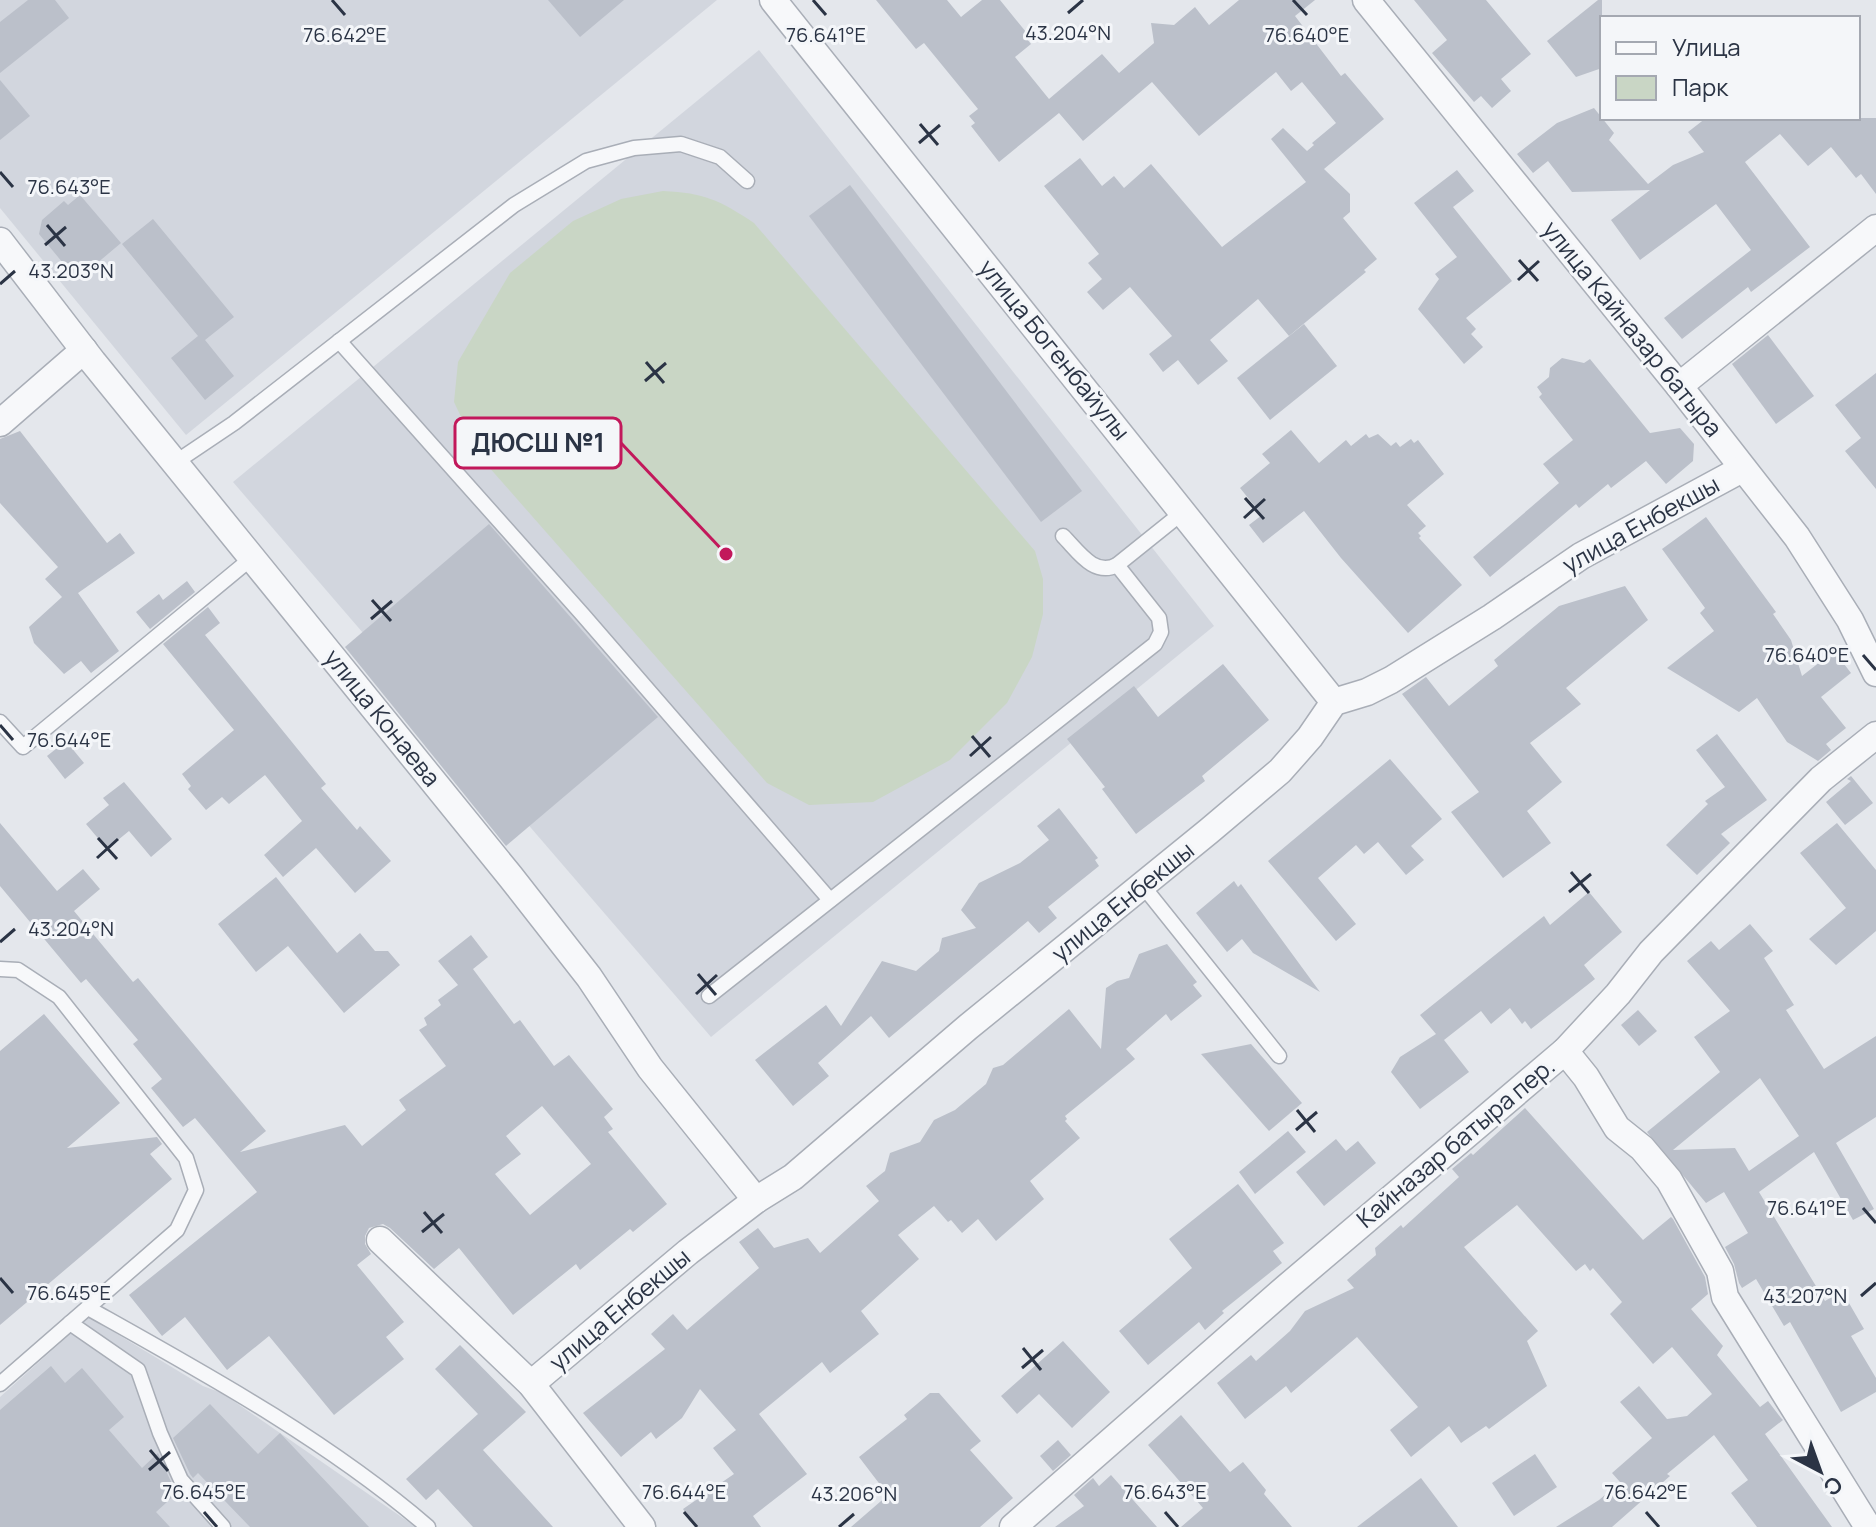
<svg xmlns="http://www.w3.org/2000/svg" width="1876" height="1527" font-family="Manrope,sans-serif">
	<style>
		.built { fill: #d2d6de }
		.green { fill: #c9d6c5 }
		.building { fill: #bbc0ca; fill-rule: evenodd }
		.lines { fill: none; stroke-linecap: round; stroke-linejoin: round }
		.service-casing { stroke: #a9aeb7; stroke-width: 17 }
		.minor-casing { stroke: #a9aeb7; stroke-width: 29 }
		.service { stroke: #f7f8fa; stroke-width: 14 }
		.minor { stroke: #f7f8fa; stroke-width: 26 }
		.ticks { fill: none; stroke: #2b3445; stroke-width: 3 }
		.labels { text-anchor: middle; stroke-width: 6; stroke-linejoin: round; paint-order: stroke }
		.street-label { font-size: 24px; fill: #2b3445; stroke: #f4f6f9 }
		.ticks-label { font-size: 20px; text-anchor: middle; fill: #2b3445; stroke: #f4f6f9; stroke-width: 6; stroke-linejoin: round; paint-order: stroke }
		.leader { fill: none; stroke: #c2185b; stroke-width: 3 }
		.callout-dot { fill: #c2185b; stroke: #f4f6f9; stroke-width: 3 }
		.callout { fill: #f4f6f9; stroke: #c2185b; stroke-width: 3 }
		.callout-label { font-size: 26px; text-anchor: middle; font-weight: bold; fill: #2b3445 }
	</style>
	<rect width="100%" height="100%" fill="#e4e7ec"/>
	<g class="built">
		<polygon points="0,0 717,0 186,435 0,208"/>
		<polygon points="759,50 1214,626 711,1037 233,482"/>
		<polygon points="89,1317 203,1386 222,1393 416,1527 0,1527 0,1397"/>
	</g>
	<path class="green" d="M663 191C705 193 719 200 754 223L1035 551 1043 579V614L1032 657 1007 703 950 760 873 802 809 805 767 783 480 457 454 402 458 362 510 273 573 221 621 199Z"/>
	<g class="building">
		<polygon points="28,0 55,0 69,18 0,73 0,22"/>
		<polygon points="548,0 624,0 580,37"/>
		<polygon points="876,0 947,0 961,17 982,0 1000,0 1026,32 1023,34 1031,44 1015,57 1049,99 1102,54 1119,73 1154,43 1151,23 1174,25 1195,7 1209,25 1239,0 1315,0 1295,16 1341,76 1345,73 1384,119 1324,169 1350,194 1350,212 1343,218 1377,259 1364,270 1366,272 1289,336 1258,299 1210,340 1228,361 1198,385 1178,360 1163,372 1149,354 1172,336 1130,287 1103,310 1087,292 1102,279 1088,263 1099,254 1044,186 1080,158 1102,186 1114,176 1124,188 1151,164 1222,247 1306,182 1271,139 1283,128 1307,151 1314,145 1312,143 1336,123 1302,82 1291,91 1276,72 1199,136 1152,82 1083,141 1059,113 999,162 971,126 975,123 969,116 978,109 924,43 916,49"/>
		<polygon points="1414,0 1486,0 1531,54 1501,79 1511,91 1492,108 1481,96 1474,102 1432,53 1447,40"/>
		<polygon points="1598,0 1602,0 1602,68 1576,77 1547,41"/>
		<polygon points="0,80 30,116 0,140"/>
		<polygon points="1594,108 1614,133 1609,140 1648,184 1673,165 1704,152 1688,132 1706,118 1876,118 1876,194 1861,174 1856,178 1831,147 1808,166 1780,134 1745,162 1810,247 1751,292 1748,287 1682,339 1664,318 1751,250 1716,204 1640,260 1611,220 1650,190 1572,192 1548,161 1533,173 1517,154 1557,123"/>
		<polygon points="1457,170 1474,191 1453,207 1512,281 1466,318 1476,329 1471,334 1483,347 1464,364 1418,309 1439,279 1435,274 1457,257 1414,203"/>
		<polygon points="850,185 1082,491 1041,522 809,216"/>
		<polygon points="80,195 121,243 77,280 39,234 42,220 64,201 68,205"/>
		<polygon points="153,219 234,317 205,340 234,376 205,400 171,358 198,336 122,244"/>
		<polygon points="1304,324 1337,366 1270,420 1237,378"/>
		<polygon points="1768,335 1814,396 1776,424 1732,364"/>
		<polygon points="1562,358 1584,363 1590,359 1650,433 1680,428 1694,444 1693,461 1666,484 1646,461 1611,488 1608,484 1579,508 1576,504 1490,577 1473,557 1559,483 1543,464 1573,440 1539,397 1542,394 1537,387 1549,377 1550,368"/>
		<polygon points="1876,373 1876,489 1845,451 1861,438 1835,405"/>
		<polygon points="1291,430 1319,463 1346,440 1351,446 1366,434 1369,438 1378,434 1391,446 1396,442 1400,447 1411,439 1414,443 1418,440 1444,474 1407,505 1426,526 1418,533 1421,536 1419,538 1462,585 1408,633 1341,558 1304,511 1263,543 1249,525 1262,515 1240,488 1270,463 1262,454"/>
		<polygon points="20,431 107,543 120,533 135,553 78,593 119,651 91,673 81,661 64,674 34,643 29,627 62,597 45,579 58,567 0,503 0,439"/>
		<polygon points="1706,517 1776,612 1773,614 1791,640 1802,676 1834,651 1851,673 1821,697 1846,728 1826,744 1831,750 1818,761 1787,742 1757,698 1739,712 1667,668 1714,631 1700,613 1705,608 1662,549"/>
		<polygon points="489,524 658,717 506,846 345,647"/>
		<polygon points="187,581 195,592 150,629 136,612 159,594 163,600"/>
		<polygon points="1625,586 1648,620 1566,688 1581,704 1530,743 1562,782 1527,811 1551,843 1503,878 1451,812 1479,792 1402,694 1426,677 1449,706 1498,666 1494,660 1559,606"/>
		<polygon points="208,607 220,623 205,635 326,784 321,788 357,830 360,826 391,861 355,893 316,848 283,877 264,855 302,821 265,775 229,804 222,797 206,810 188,789 191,786 182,774 234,730 163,644"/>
		<polygon points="1223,664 1269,720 1202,776 1205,781 1136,834 1102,789 1105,787 1067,739 1134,686 1158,717"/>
		<polygon points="1717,734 1767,800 1721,834 1730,843 1697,875 1666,845 1708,804 1705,801 1725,787 1696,750"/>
		<polygon points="66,741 84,763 65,779 47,756"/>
		<polygon points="1390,759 1442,819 1411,846 1424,860 1406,875 1378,842 1364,854 1356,845 1318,878 1356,924 1336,941 1268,861"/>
		<polygon points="1851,776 1873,803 1845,825 1826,802 1851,781 1847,779"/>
		<polygon points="124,782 172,839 151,857 129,831 107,849 86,824 109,805 103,798"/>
		<polygon points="1059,808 1098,858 1095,860 1099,866 1048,907 1057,918 1039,933 1028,921 889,1038 871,1016 818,1063 829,1076 793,1106 755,1060 826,1005 841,1026 882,961 916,971 939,951 942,938 976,928 961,910 979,883 1020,863 1049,840 1037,826"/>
		<path d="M0 823 57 891 83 869 100 889 74 911 133 982 138 978 266 1131 240 1152 345 1125 362 1146 406 1110 399 1100 446 1066 419 1030 427 1025 424 1018 441 1005 438 1000 458 985 438 961 471 935 488 957 473 969 514 1024 520 1020 554 1066 569 1055 613 1109 604 1117 613 1129 608 1132 667 1204 633 1232 630 1229 580 1270 576 1264 513 1315 459 1248 434 1269 390 1228 383 1224 369 1228 365 1236V1244L371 1254 357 1265 404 1322 386 1337 404 1359 334 1415 269 1336 227 1370 185 1317 162 1336 129 1295 257 1192 195 1118 183 1127 151 1088 162 1079 133 1044 138 1040 86 979 81 983 0 886ZM542 1106 591 1164 530 1215 495 1174 521 1154 506 1136Z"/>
		<polygon points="1837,823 1876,870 1876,931 1836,965 1809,939 1846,908 1800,853"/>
		<polygon points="276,877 337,953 360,933 375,951 388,951 400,965 344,1013 288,946 256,972 218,924"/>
		<polygon points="1234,881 1238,887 1241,884 1320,992 1253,953 1242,939 1227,952 1196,913"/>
		<polygon points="1589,892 1622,932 1584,965 1595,979 1531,1029 1525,1021 1522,1024 1510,1008 1491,1024 1481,1011 1444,1040 1469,1072 1420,1109 1391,1072 1400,1057 1436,1034 1420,1015 1544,916 1550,925"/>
		<path d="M1750 924 1773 951 1764 958 1794 1005 1786 1010 1824 1069 1876 1036V1117L1836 1143 1874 1209 1853 1220 1814 1152 1759 1192 1825 1301 1842 1291 1864 1329 1851 1336 1876 1378V1392L1841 1412 1790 1322 1784 1326 1756 1279 1742 1288 1739 1283 1734 1264 1725 1247 1748 1233 1724 1192 1706 1203 1647 1132 1720 1072 1694 1037 1730 1011 1687 961 1711 941 1719 950ZM1760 1078 1799 1136 1749 1171 1735 1148 1673 1150Z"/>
		<polygon points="1167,944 1197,982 1193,985 1202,996 1171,1021 1166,1014 1126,1049 1135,1059 1065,1116 1067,1119 1065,1121 1080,1138 1030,1181 1044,1199 996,1241 978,1219 962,1233 951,1220 948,1222 934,1206 898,1235 919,1259 861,1311 879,1334 830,1373 822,1362 759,1414 807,1474 753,1516 761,1527 695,1527 683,1509 734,1474 713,1448 736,1430 700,1389 682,1418 656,1439 651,1432 621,1457 583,1413 665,1349 651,1334 673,1314 687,1330 759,1268 739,1242 758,1228 774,1248 808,1238 820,1253 879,1201 866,1186 885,1171 890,1153 920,1142 934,1120 955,1110 986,1084 993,1068 1003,1065 1069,1009 1101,1049 1106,988 1117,981 1129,978 1139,954"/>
		<polygon points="1638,1010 1657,1031 1639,1046 1621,1025"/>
		<polygon points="44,1014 120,1103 67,1148 157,1137 162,1144 150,1154 172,1179 0,1325 0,1051"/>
		<polygon points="1251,1044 1302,1103 1269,1131 1201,1054"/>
		<polygon points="1525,1108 1643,1240 1671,1217 1673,1219 1705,1277 1708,1294 1691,1309 1723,1346 1717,1355 1760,1407 1768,1401 1781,1418 1783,1420 1765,1434 1832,1527 1757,1527 1731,1493 1748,1480 1714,1435 1667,1474 1670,1476 1612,1527 1556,1527 1599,1500 1620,1482 1612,1473 1652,1438 1620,1402 1639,1386 1667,1419 1687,1416 1712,1394 1672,1347 1653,1364 1610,1314 1622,1302 1593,1268 1590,1271 1585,1264 1576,1271 1517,1205 1464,1247 1538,1331 1527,1341 1547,1386 1489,1429 1486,1426 1461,1443 1449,1426 1411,1457 1390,1430 1418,1407 1357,1337 1291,1393 1286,1386 1245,1419 1217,1383 1251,1355 1256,1361 1290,1331 1305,1311 1354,1288 1347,1280 1376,1255 1375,1248 1401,1225 1403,1228 1459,1177 1452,1169 1471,1153 1473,1155"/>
		<polygon points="1288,1131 1306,1152 1255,1194 1239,1172"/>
		<polygon points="1336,1139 1346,1151 1358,1141 1376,1163 1324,1206 1296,1172"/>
		<polygon points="1238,1184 1284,1243 1273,1251 1282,1263 1222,1311 1224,1313 1205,1330 1199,1322 1148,1365 1119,1331 1192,1268 1169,1239"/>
		<polygon points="1063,1341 1110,1392 1072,1428 1039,1394 1017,1414 1001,1396"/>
		<polygon points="460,1345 526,1412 483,1450 553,1527 473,1527 438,1489 426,1500 406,1479 478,1414 435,1369"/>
		<polygon points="51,1366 65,1383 82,1368 124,1417 109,1430 142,1468 158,1453 172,1484 178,1492 156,1512 170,1527 0,1527 0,1410"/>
		<polygon points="930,1393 939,1393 981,1441 970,1450 1013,1498 980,1527 851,1527 888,1495 859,1457 907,1419 904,1415"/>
		<polygon points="210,1404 258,1454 280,1433 369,1527 250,1527 198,1473 193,1478 190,1474 173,1438"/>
		<polygon points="1181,1415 1230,1472 1243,1462 1266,1490 1264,1494 1292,1527 1181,1527 1203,1508 1148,1445"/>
		<polygon points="1058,1440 1071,1455 1053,1471 1040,1456"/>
		<polygon points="1535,1454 1557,1487 1514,1516 1492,1483"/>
		<polygon points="1111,1475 1157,1527 1055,1527 1084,1506 1074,1495 1093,1478 1099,1486"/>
		<polygon points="1421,1478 1458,1527 1357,1527"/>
	</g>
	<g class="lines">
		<defs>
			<g id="service">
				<polyline points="339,341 583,615 830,900"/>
				<polyline points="176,462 234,423 514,205 586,161 634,148 681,144 720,157 747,181"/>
				<path d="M1063 536C1078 551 1094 577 1117 565"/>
				<polyline points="0,722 23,747 253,557"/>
				<polyline points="1143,886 1279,1056"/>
				<polyline points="0,969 18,970 59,997 186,1158 196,1190 177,1230 0,1384"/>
				<polyline points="709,996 1155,644 1161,632 1159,618 1117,565 1183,512"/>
				<path d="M88 1308C204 1373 327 1440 428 1527"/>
				<polyline points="70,1323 138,1370 160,1433 181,1480 223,1527"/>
			</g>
			<g id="minor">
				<polyline points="773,0 1334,702"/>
				<polyline points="1366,0 1679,386 1797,537 1850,620 1876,673"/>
				<polyline points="0,241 93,362 510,876 589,977 650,1068 756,1200"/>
				<polyline points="1679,386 1876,228"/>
				<polyline points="0,423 84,350"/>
				<polyline points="1565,1051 1586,1077 1617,1128 1642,1148 1669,1180 1720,1271 1725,1297 1868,1527"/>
				<polyline points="380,1240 531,1384 642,1527"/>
				<polyline points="531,1384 688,1252 756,1200 793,1177 968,1027 1209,831 1280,771 1310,737 1334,702 1367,692 1391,680 1492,617 1581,556 1742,469"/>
				<polyline points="1013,1527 1287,1287 1565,1051 1618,994 1651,952 1821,779 1876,735"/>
			</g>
		</defs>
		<use href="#service" class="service-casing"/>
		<use href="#minor" class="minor-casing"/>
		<use href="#service" class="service"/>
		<use href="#minor" class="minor"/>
	</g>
	<path class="ticks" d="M332 0 345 15M813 0 826 15M1293 0 1307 15M1068 13 1083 0M920 124 938 145M919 143 940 125M0 172 13 187M47 225 65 246M45 245 66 227M1519 260 1538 281M1518 280 1539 261M0 284 15 271M646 362 664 383M645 381 666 363M1245 498 1264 519M1244 518 1265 499M372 600 391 621M371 619 392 601M1863 655 1876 670M0 725 13 740M972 736 990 757M970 756 991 737M98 838 117 859M97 858 118 839M1571 872 1589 893M1569 892 1591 874M0 942 15 929M698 974 716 995M696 994 717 975M1297 1110 1315 1132M1296 1130 1317 1112M1863 1208 1876 1223M424 1212 442 1233M422 1232 444 1214M0 1278 13 1293M1861 1296 1876 1283M1023 1348 1041 1370M1022 1368 1043 1350M150 1450 168 1471M149 1470 170 1452M204 1512 217 1527M684 1512 697 1527M1165 1512 1178 1527M1646 1512 1659 1527M839 1527 854 1514"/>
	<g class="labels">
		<g class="street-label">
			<text transform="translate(1632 329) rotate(51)" y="8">улица Кайназар батыра</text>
			<text transform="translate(1054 350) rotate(51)" y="8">улица Богенбайулы</text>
			<text transform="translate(1641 525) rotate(-29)" y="8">улица Енбекшы</text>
			<text transform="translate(382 718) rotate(51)" y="8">улица Конаева</text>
			<text transform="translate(1123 902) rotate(-39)" y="8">улица Енбекшы</text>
			<text transform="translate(1456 1143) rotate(-40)" y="8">Кайназар батыра пер.</text>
			<text transform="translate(620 1310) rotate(-40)" y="8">улица Енбекшы</text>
		</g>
	</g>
	<g class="ticks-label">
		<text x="1068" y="40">43.204°N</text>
		<text x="345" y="42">76.642°E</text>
		<text x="826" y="42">76.641°E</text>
		<text x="1307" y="42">76.640°E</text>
		<text x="69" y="194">76.643°E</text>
		<text x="71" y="278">43.203°N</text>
		<text x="1807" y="662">76.640°E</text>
		<text x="69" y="747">76.644°E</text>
		<text x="71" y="936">43.204°N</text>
		<text x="1807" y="1215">76.641°E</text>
		<text x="69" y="1300">76.645°E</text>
		<text x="1805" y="1303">43.207°N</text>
		<text x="204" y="1499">76.645°E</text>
		<text x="684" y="1499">76.644°E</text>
		<text x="1165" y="1499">76.643°E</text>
		<text x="1646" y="1499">76.642°E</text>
		<text x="854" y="1501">43.206°N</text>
	</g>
	<path class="leader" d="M726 554L621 443"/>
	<circle class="callout-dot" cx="726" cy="554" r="8"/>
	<rect class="callout" x="455" y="418" width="166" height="50" rx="8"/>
	<g class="callout-label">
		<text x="538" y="452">ДЮСШ №1</text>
	</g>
	<rect x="1600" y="16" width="260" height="104" fill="#f4f6f9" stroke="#a4a8b1" stroke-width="2"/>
	<rect x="1616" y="42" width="40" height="12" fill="#f7f8fa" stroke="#a4a8b1" stroke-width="2"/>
	<text x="1672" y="56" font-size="24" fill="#2b3445">Улица</text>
	<rect x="1616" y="76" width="40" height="24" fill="#c9d6c5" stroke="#a4a8b1" stroke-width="2"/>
	<text x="1672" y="96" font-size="24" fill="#2b3445">Парк</text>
	<g transform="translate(1820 1471) rotate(139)" stroke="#f4f6f9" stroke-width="6" paint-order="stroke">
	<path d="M0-6L14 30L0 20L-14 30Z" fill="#2b3445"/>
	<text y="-12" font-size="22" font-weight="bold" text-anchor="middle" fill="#2b3445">С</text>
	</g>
</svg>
